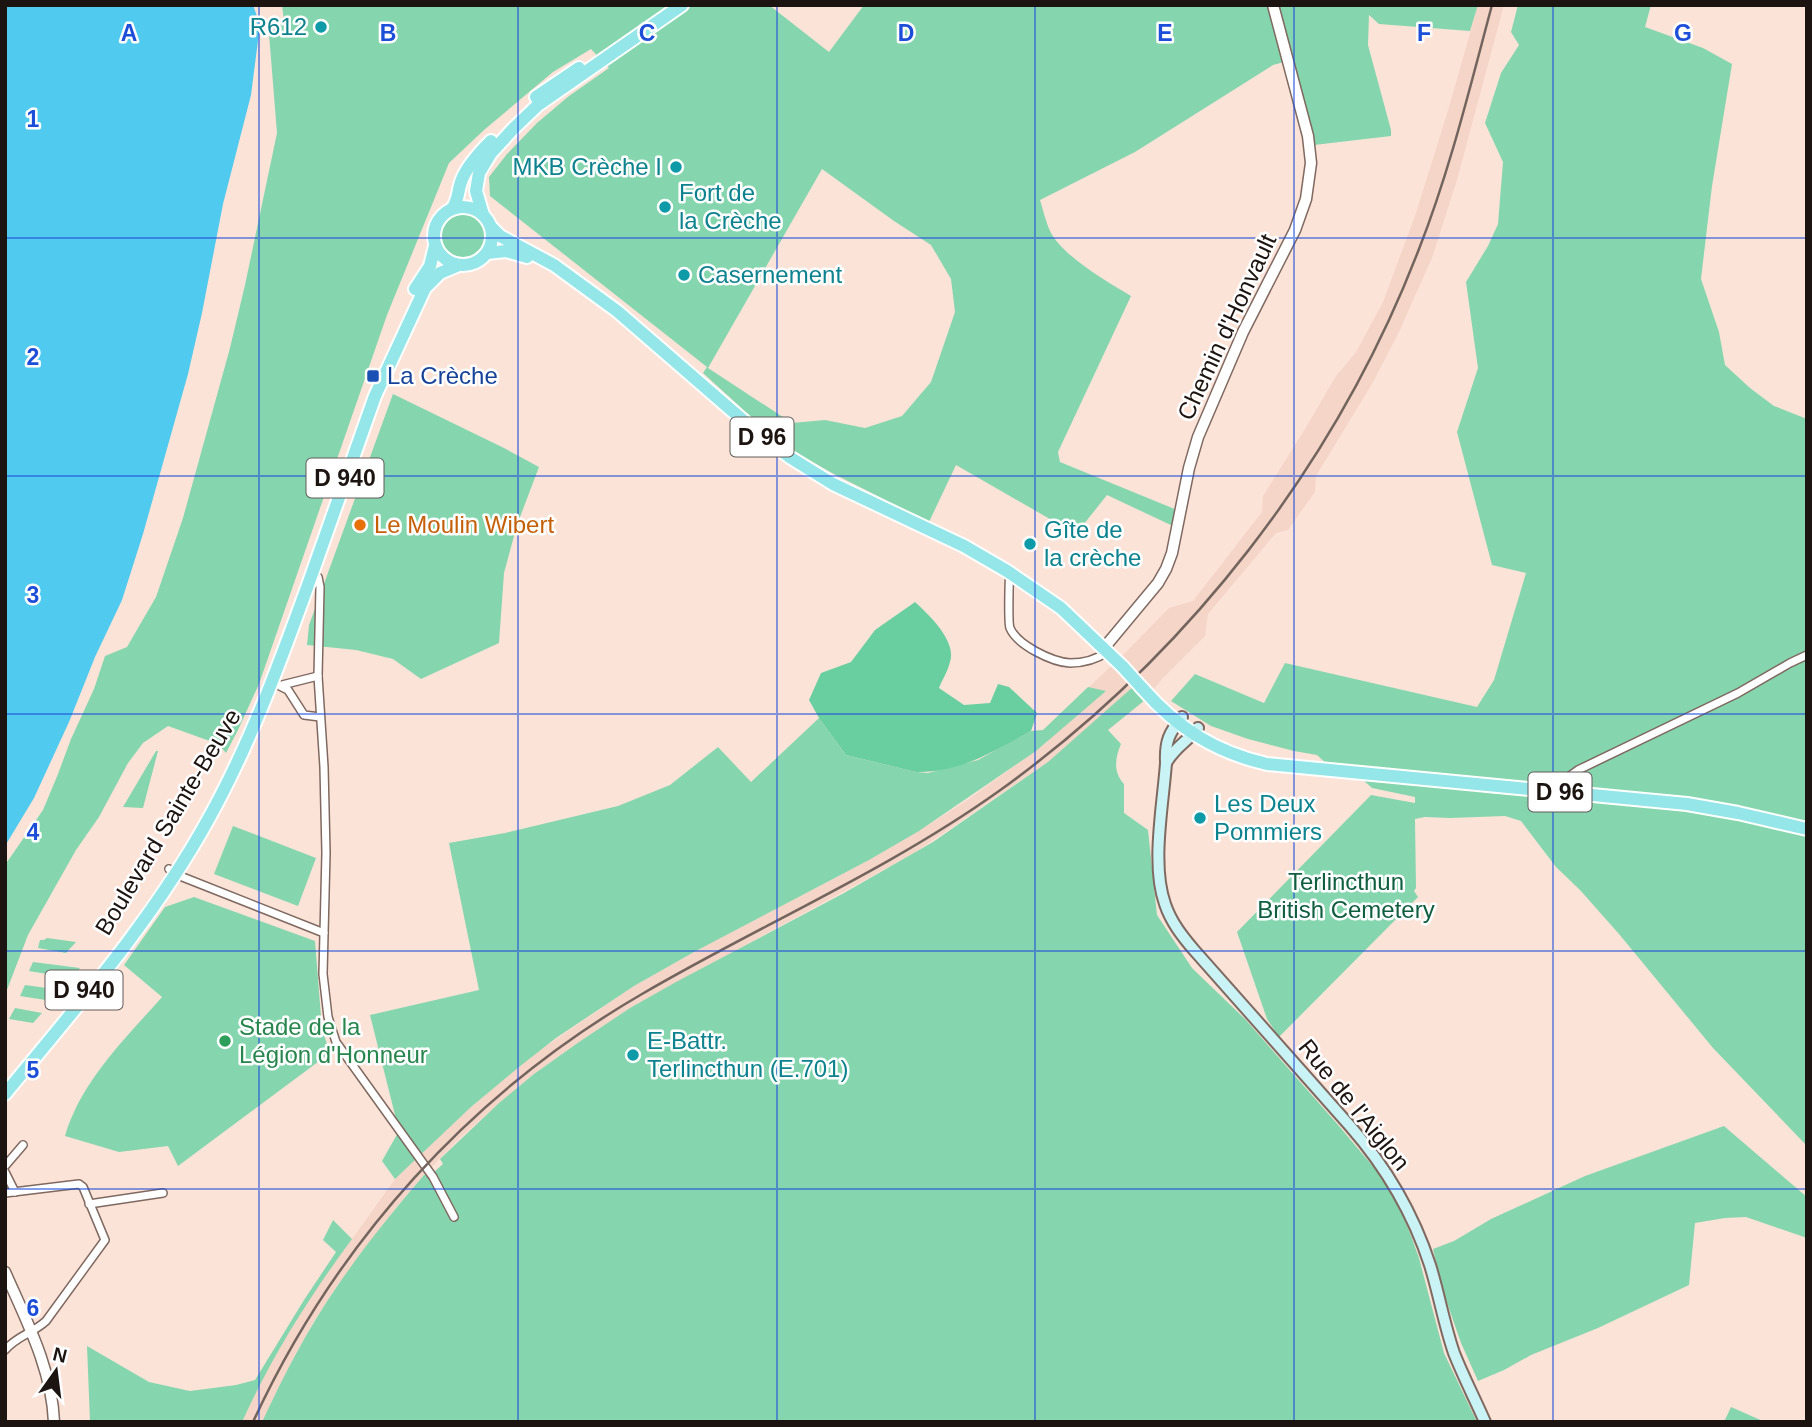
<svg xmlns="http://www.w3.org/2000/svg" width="1812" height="1427" font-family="Arial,sans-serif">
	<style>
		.built { fill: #f5d5c7 }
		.green { fill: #85d6ae; fill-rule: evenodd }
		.forest { fill: #6acfa0 }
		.water { fill: #50caee }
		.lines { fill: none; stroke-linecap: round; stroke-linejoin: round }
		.minor-casing { stroke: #7f6960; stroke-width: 10 }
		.tertiary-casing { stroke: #7f6960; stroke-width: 13 }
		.secondary-casing { stroke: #7f6960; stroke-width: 14 }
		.primary-casing { stroke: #fff; stroke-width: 16 }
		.minor { stroke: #fff; stroke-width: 7 }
		.tertiary { stroke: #fff; stroke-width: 10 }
		.secondary { stroke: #c9f3f4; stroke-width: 10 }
		.primary { stroke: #94e6e9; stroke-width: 12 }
		.rail { stroke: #73655e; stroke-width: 2.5 }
		.primary-bridge-casing { stroke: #fff; stroke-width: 16; stroke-linecap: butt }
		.primary-bridge { stroke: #94e6e9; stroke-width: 12 }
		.grid { fill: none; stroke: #1d4ed8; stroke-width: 2; stroke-opacity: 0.55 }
		.culture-dot { fill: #0f9aa8; stroke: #fff; stroke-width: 2.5 }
		.transit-dot { fill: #1a4fb4; stroke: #fff; stroke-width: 2.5 }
		.food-dot { fill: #e8710a; stroke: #fff; stroke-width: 2.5 }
		.leisure-dot { fill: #2e9e5b; stroke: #fff; stroke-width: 2.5 }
		.labels { text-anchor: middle; stroke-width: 5; stroke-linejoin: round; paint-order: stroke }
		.shield { fill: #fff; stroke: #605a58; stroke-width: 2 }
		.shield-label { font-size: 23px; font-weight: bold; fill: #1c1410 }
		.culture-label { font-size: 24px; fill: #0d838f; stroke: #fff; text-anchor: start }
		.street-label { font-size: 24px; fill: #1c1410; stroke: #fff }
		.transit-label { font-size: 24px; fill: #164399; stroke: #fff; text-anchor: start }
		.food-label { font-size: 24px; fill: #c56008; stroke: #fff; text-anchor: start }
		.park-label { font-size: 24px; fill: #0f5e40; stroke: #fff }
		.leisure-label { font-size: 24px; fill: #27864d; stroke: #fff; text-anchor: start }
		.grid-label { font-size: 23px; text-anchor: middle; font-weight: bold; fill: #1d4ed8; stroke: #fff; stroke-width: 5; stroke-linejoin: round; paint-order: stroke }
	</style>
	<rect width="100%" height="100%" fill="#fce3d8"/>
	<polygon class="built" points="1478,5 1504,5 1457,180 1432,258 1399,332 1372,384 1316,476 1315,492 1288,530 1276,533 1208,614 1205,636 1162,679 1145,700 1108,730 1048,762 914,853 630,1008 579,1042 534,1074 499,1103 460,1138 424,1175 395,1209 337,1286 313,1323 297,1351 262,1422 242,1422 266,1371 294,1322 320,1282 352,1239 395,1179 471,1107 536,1053 634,986 694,952 869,860 919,831 966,801 1048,742 1043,730 1122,656 1169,608 1193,601 1262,512 1263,496 1305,429 1336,376 1356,352 1383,302 1416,213 1449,107"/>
	<g class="green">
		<path d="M282 5H769L829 52 864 5H1478L1470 31 1379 24 1369 15 1368 45 1391 130V136L1314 145 1299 82 1291 60 1273 65 1135 152 1040 200C1043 210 1046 222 1050 231 1062 256 1108 282 1131 296L1058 452 1060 462 1177 510 1175 527 1107 495 1076 534 956 465 929 522 832 473 795 452 749 415 703 373 707 367 490 196 489 177 507 154 537 123 569 96 609 68 591 49 553 72 484 130 449 163 387 315 259 684 238 730 226 753 218 744 168 726 143 743 128 763 99 817 76 850 28 935 5 995V865L43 810 58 774 71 739 94 689 105 656 127 647 156 597 183 518 230 348 245 285 277 133 269 34 284 21ZM822 169 894 221 931 245 951 279 955 312 931 382 902 416 865 428 825 420 792 423 708 368Z"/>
		<polygon points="1518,5 1651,5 1645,27 1703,48 1732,64 1712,186 1701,279 1719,332 1725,365 1750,388 1774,406 1807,419 1807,822 1680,796 1378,768 1329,766 1317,755 1294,751 1248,739 1211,726 1171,701 1195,674 1264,703 1285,663 1477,707 1494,680 1526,573 1492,565 1457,432 1478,368 1466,282 1488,246 1498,224 1503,162 1485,123 1501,73 1519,45 1511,32"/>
		<circle cx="463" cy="236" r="23"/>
		<polygon points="393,394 504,448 539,467 517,525 504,573 499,643 421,679 393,659 356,650 307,645 309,625"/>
		<path d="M1134 686 1145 700 1108 730 1121 744C1115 758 1113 772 1124 784V813L1148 830 1157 915 1192 968 1245 1019 1339 1126 1381 1176 1398 1205 1410 1233 1419 1258 1444 1353 1477 1422H262C284 1375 308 1328 338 1285 364 1247 394 1210 424 1175L433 1173 443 1164 440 1159 499 1103 534 1074 579 1042 630 1008 676 982 844 893 933 842 1048 762Z"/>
		<polygon points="1088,687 1106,691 1036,751 919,831 869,860 694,952 634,986 556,1038 519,1067 471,1107 395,1179 382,1161 399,1131 370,1015 479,990 449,843 505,833 618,806 670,785 718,747 751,782 819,718 846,755 916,772 928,773 978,760 1031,731 1043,730"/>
		<polygon points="156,751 158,751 143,808 123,807"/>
		<polygon points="1362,779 1434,785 1490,793 1647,805 1705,813 1807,834 1807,1146 1713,1048 1619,934 1580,890 1556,867 1521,821 1505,816 1450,818 1425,817 1415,819 1416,888 1414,891 1418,897 1279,1037 1267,1019 1237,932 1371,795 1415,803 1415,797 1372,788"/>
		<polygon points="233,826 316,858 298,906 214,874"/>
		<path d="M194 897 315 941 322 1029 330 1053 178 1166 168 1146 119 1152 65 1136C81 1081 125 1039 162 997L124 965 165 907Z"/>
		<polygon points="47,938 76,942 66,953 38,948 40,940 44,940"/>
		<polygon points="33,962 80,968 71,978 29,971"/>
		<polygon points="25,985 61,990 52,1001 20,996"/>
		<polygon points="15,1008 42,1013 33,1023 9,1019"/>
		<polygon points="1724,1126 1807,1197 1807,1238 1746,1217 1725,1218 1695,1223 1689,1285 1598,1328 1531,1355 1504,1370 1478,1381 1461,1343 1443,1291 1433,1249 1454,1241 1491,1219 1585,1176"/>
		<path d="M333 1220 352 1239C309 1297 272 1356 242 1422H90L87 1346 149 1382 190 1391 236 1385 255 1380 304 1300 336 1252 323 1240Z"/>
		<polygon points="1731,1407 1765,1422 1724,1422"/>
	</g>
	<path class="forest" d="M915 602C929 615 957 641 950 662 948 671 942 680 939 688L964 705 990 703 998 684 1009 687 1037 713 1031 731C995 751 959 773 916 772L846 755 819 718 809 700 821 673 851 662 875 630Z"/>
	<polygon class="water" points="5,5 253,5 260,25 251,95 223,204 202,313 188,374 143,534 122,600 95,657 69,722 34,798 5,846"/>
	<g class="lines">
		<defs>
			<g id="minor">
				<path d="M1010 573C1009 578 1008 623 1010 628 1017 645 1052 662 1070 663 1083 663 1097 659 1107 652"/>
				<polyline points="311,574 318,577 320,587 318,676 324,767 326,853 323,974 328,1017 336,1042 433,1177 454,1217"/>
				<polyline points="272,682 288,690 304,715 320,717"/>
				<polyline points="282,685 318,676"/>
				<polyline points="1556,791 1564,780 1578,770 1738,693 1790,663 1807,655"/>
				<polyline points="169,869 180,876 324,933"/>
				<polyline points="5,1166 23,1145"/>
				<polyline points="5,1172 15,1192"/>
				<path d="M5 1193 79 1184 83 1187 105 1240 46 1321C33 1333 17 1336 5 1350"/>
				<polyline points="89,1204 163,1193"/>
			</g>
			<g id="tertiary">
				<polyline points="1104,648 1158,583 1166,569 1172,553 1189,468 1198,437 1243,332 1295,230 1306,199 1311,163 1308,136 1273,5"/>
				<path d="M5 1272C26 1320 52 1369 54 1422"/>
			</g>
			<g id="secondary">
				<path d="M1182 717C1169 733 1165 741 1166 763 1163 805 1151 865 1165 904 1171 922 1182 936 1194 950L1350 1126C1386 1167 1413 1213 1430 1265 1439 1294 1444 1324 1454 1353 1463 1376 1475 1399 1485 1422"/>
				<path d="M1166 763C1175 747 1188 741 1198 728"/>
			</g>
			<g id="primary">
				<polyline points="536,97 579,68"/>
				<circle cx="463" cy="236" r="29"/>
				<path d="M452 209C460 198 457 189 463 177 469 164 480 152 491 141"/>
				<polyline points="483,215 476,191 479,173 491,153 513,129 538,105 682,5"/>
				<polyline points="491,227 500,236 554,265 617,311 752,428 791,458 833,484 964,546 1007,571 1061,608 1123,667"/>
				<polyline points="487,253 506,251 527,257"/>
				<polyline points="415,289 430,266 435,246"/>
				<path d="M1142 688C1177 728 1215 752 1267 764L1687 804 1738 813 1807 829"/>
				<path d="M5 1094C78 1005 153 920 209 818 250 744 279 665 308 585 330 522 353 459 375 396L425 288 440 273 459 265"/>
			</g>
		</defs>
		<use href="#minor" class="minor-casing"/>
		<use href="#tertiary" class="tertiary-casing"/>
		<use href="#secondary" class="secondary-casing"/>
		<use href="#primary" class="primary-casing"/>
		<use href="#minor" class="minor"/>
		<use href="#tertiary" class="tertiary"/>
		<use href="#secondary" class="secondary"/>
		<use href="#primary" class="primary"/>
		<path class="rail" d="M253 1422C336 1242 471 1093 642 994 760 925 887 871 999 791 1187 656 1336 465 1419 249 1450 170 1470 87 1492 5"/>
		<defs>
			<polyline id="primary-bridge" points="1123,667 1142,688"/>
		</defs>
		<use href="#primary-bridge" class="primary-bridge-casing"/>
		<use href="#primary-bridge" class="primary-bridge"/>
	</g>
	<path class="grid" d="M259 5V1422M518 5V1422M777 5V1422M1035 5V1422M1294 5V1422M1553 5V1422M5 238H1807M5 476H1807M5 714H1807M5 951H1807M5 1189H1807"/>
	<g class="culture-dot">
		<circle cx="321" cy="27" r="7"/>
		<circle cx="676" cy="167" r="7"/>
		<circle cx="665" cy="207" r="7"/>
		<circle cx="684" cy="275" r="7"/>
		<circle cx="1030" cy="544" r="7"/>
		<circle cx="1200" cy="818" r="7"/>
		<circle cx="633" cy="1055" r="7"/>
	</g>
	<rect class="transit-dot" x="366" y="369" width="14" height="14" rx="3.5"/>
	<circle class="food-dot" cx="360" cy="525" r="7"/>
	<circle class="leisure-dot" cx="225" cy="1041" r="7"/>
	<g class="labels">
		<g class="shield">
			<rect x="730.5" y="417.5" width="63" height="39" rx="5"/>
			<rect x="306.5" y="458.5" width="77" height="39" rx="5"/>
			<rect x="1528.5" y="772.5" width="63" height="39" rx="5"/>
			<rect x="45.5" y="970.5" width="77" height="39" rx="5"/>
		</g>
		<g class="shield-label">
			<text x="762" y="445">D 96</text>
			<text x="345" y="486">D 940</text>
			<text x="1560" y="800">D 96</text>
			<text x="84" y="998">D 940</text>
		</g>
		<g class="culture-label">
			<text x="307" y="35" text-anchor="end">R612</text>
			<text x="662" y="175" text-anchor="end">MKB Crèche I</text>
			<text x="679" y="201">Fort de<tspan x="679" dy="28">la Crèche</tspan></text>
			<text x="698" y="283">Casernement</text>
			<text x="1044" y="538">Gîte de<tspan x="1044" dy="28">la crèche</tspan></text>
			<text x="1214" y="812">Les Deux<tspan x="1214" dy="28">Pommiers</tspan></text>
			<text x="647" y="1049">E-Battr.<tspan x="647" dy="28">Terlincthun (E.701)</tspan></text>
		</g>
		<g class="street-label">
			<text transform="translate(1227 327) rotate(-65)" y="8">Chemin d'Honvault</text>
			<text transform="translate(168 822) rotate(-59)" y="8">Boulevard Sainte-Beuve</text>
			<text transform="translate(1354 1105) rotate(51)" y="8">Rue de l'Aiglon</text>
		</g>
		<g class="transit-label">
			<text x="387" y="384">La Crèche</text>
		</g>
		<g class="food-label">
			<text x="374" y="533">Le Moulin Wibert</text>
		</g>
		<g class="park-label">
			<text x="1346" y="890">Terlincthun<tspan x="1346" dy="28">British Cemetery</tspan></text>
		</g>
		<g class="leisure-label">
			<text x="239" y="1035">Stade de la<tspan x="239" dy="28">Légion d'Honneur</tspan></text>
		</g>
	</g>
	<g class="grid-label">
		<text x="129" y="41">A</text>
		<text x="388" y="41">B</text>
		<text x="647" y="41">C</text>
		<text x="906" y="41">D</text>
		<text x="1165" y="41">E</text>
		<text x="1424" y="41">F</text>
		<text x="1683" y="41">G</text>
		<text x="33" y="127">1</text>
		<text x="33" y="365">2</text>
		<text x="33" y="603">3</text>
		<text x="33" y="840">4</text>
		<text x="33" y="1078">5</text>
		<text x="33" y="1316">6</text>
	</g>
	<rect width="1812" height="1427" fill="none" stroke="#1c1410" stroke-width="14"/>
	<g transform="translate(56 1371) rotate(14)" stroke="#ffffff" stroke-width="5" paint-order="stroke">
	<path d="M0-5L12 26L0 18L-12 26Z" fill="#1c1410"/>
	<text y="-10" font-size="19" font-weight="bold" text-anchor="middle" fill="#1c1410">N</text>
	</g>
</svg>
